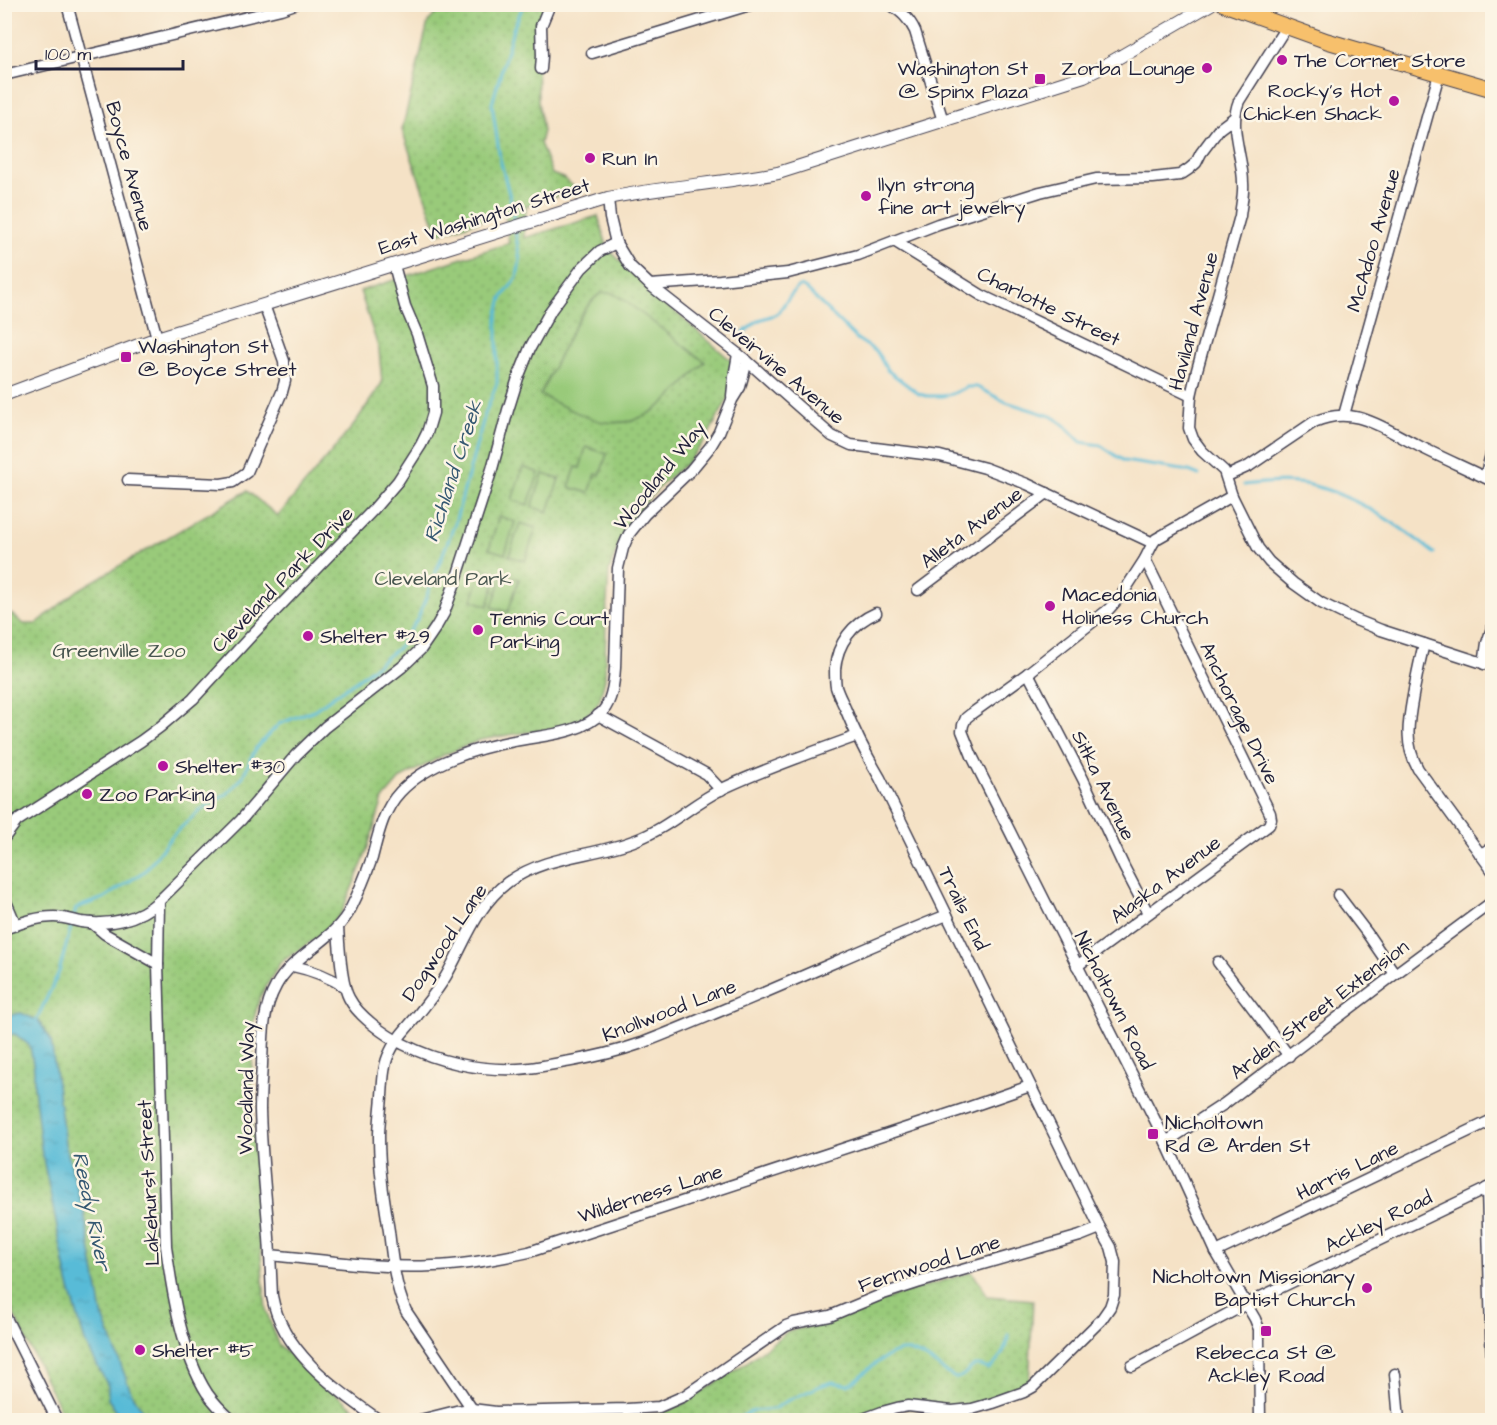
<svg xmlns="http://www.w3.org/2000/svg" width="1497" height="1425" font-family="'Architects Daughter',sans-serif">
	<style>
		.park { fill: url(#park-dots); stroke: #5e765a; stroke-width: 1.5 }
		.pitch { fill: #99ca7a; stroke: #5e765a; stroke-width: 1.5 }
		.water { fill: url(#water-ripples); stroke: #3d6e89; stroke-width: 1.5 }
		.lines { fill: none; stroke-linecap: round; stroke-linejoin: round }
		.stream { stroke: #58bbd7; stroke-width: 3 }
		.minor-casing { stroke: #423f50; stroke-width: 13 }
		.tertiary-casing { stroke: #423f50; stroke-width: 14 }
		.primary-casing { stroke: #423f50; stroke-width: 17 }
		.minor { stroke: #fff; stroke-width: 10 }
		.tertiary { stroke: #fff; stroke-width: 12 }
		.primary { stroke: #f7c06c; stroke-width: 15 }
		.poi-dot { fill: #b5179e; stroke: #fcf5e5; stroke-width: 2 }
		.labels { text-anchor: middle; stroke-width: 5; stroke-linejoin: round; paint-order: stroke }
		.poi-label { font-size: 20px; fill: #22223b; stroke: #fcf5e5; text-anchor: start }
		.street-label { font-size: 20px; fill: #22223b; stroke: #fcf5e5 }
		.park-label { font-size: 20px; fill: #46544e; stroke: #fcf5e5 }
		.water-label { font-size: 21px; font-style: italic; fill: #355872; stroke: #fcf5e5 }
	</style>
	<defs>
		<pattern id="park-dots" width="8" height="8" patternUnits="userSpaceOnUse" patternTransform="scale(1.5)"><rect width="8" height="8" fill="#99ca7a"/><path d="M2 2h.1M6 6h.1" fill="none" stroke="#84ad6a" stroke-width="1.8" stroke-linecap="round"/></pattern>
		<pattern id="water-ripples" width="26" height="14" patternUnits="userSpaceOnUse" patternTransform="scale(1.5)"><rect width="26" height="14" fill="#58bbd7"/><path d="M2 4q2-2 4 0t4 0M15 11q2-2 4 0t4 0" fill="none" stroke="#4ca0b9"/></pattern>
	</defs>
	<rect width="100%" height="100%" fill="#fcf5e5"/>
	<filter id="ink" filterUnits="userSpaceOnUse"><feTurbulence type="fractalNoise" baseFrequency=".0167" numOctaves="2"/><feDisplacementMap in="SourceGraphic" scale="12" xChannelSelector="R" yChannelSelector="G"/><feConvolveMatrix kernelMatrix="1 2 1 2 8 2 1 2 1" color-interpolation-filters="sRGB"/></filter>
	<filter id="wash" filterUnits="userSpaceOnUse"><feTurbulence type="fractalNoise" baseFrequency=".008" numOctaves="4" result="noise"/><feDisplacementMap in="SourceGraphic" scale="24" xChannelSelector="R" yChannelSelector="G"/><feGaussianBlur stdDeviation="1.35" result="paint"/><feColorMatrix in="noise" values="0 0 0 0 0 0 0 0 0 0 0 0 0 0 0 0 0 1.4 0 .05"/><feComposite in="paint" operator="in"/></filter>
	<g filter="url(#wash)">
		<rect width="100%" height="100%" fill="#f5e2c6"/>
		<g class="park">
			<polygon points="444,5 545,5 537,58 538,101 543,131 540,143 552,174 565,179 577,190 526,206 524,238 598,216 608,249 664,302 734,363 730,395 706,439 688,462 663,483 632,518 623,532 609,571 606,618 605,678 600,699 594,709 582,718 552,729 514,734 480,740 446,754 401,778 383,799 364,859 341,914 315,939 280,963 260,997 253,1022 252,1109 258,1223 266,1310 278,1344 317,1380 369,1420 65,1420 5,1296 5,609 24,624 36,624 78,590 247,491 278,516 353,426 382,383 379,350 360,291 509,243 505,213 438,234 402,130 428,22"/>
			<path d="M972 1272 988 1296 1033 1300 1029 1385 994 1400 957 1410 885 1408 851 1420H438C467 1411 497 1416 526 1417 571 1417 616 1416 661 1413L680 1406 746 1363 788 1331 823 1324 897 1295Z"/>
		</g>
		<g class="pitch">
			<path d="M602 293H612L624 300 705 362C676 391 651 428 605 422 588 420 557 403 540 395 551 374 582 301 602 293Z"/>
			<polygon points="586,447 607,454 600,475 596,474 589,493 569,487 576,467 580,468"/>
			<polygon points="523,467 539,473 528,505 512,500"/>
			<polygon points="543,474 559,479 548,512 532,507"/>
			<polygon points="499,516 515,522 505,554 489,549"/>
			<polygon points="520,523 536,528 525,561 509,556"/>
			<polygon points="482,568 498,573 488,606 472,600"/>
			<polygon points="503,574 519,579 508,612 492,607"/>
		</g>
		<polygon class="water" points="21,1013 39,1021 51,1040 65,1144 84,1212 102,1314 131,1392 149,1420 122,1420 108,1399 108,1386 85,1342 68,1282 41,1148 34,1086 34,1069 30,1046 15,1034 5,1035 5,1016"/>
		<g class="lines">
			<g class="stream">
				<polyline points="514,223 513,209 500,159 492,104 513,29 524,4"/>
				<polyline points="738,337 759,320 777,314 791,295 797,288 801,286 806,289 857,339 877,352 887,370 919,394 927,396 942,396 952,394 967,387 977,387 1006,402 1051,416 1062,423 1081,442 1100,445 1124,461 1189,471 1199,475"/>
				<path d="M1244 485C1267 482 1292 480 1314 486 1358 497 1399 525 1434 553"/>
				<polyline points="74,916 76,908 104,898 145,871 172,836 199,811 227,794 242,778 256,748 279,724 314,710 361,677 398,648 418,618 455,523 485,414 497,383 497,317 502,298 517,277 520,260 515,230"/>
				<polyline points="35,1023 59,972 72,923"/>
				<path d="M736 1420 752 1411 774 1409 785 1402 820 1386 832 1382 848 1385C857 1381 863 1374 870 1368 880 1360 899 1347 912 1352 918 1354 924 1357 929 1360 935 1364 951 1377 956 1378 965 1378 968 1367 975 1366 980 1365 985 1368 989 1369 1000 1361 1006 1348 1009 1335"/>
			</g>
		</g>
	</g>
	<g filter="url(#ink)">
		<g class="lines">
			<defs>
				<g id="minor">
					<polyline points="67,4 157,338"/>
					<path d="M890 4C901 12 909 18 915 31L943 121"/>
					<path d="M1286 27 1239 101C1228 128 1243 156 1243 183 1244 194 1241 205 1240 216L1197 370 1191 396 1189 428 1193 439 1202 451 1224 471 1232 496 1258 548 1269 562 1293 583 1321 603 1356 620 1381 630 1492 666"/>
					<polyline points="592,53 753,4"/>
					<polyline points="541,69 542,56 541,26 550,4"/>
					<polyline points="4,75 281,9 295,4"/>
					<polyline points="608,198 610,218 616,243 630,266 650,285 747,361 832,436 851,445 940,456 985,468 1027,484 1153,543"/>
					<polyline points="894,241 981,295 1191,396"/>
					<polyline points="650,285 720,280 788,273 858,255 938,224 1040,192 1096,179 1153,178 1180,175 1189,169 1196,163 1201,153 1219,129 1235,117"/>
					<polyline points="732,396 734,377 738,354"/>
					<polyline points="1344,415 1439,74"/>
					<path d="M1227 476 1249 466 1314 422C1354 404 1382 428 1417 445 1442 458 1468 469 1492 481"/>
					<polyline points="1485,477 1492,451"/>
					<polyline points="128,480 221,484 233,482 247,472 282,392 285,381 284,361 264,305"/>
					<polyline points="1232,496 1156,539 1153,543 1145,559 1123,593 1109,609 1028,673 971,714 966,718 963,725 962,731 972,756 1166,1142 1216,1252 1255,1319 1259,1329 1259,1340 1260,1420"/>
					<polyline points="918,590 1047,493"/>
					<path d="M1424 644C1420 659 1417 675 1414 690 1409 719 1403 742 1418 769L1492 870"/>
					<polyline points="1484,664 1487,643 1492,628"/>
					<polyline points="1028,673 1083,779 1124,867 1148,913"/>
					<polyline points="598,715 706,774 721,790"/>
					<polyline points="4,838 17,821 141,741 160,727 193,699 251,636 373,510 398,481 421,445 427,433 433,413 433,386 417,334 405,306 394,265"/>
					<polyline points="1480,854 1492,848"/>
					<polyline points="1338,895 1367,933 1395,974"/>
					<polyline points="4,897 16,925"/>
					<polyline points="92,923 105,934 158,964"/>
					<path d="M338 927C339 944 341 984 349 998 358 1016 386 1036 403 1044 438 1062 479 1071 518 1069 536 1068 553 1064 571 1061 595 1057 619 1051 642 1043 671 1032 701 1019 730 1007 803 977 874 944 947 915"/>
					<path d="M4 929C21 923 36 917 54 917 63 917 72 920 81 922 108 926 138 920 159 901"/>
					<polyline points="1218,962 1289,1056"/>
					<path d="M293 966C312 970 328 976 345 987"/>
					<polyline points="1077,966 1269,825 1271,819 1270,813 1145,559"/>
					<polyline points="1166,1142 1224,1104 1395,974 1492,902"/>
					<polyline points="1487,1188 1492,1370"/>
					<polyline points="1216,1252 1492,1120"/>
					<path d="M270 1255C324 1260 378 1269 433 1266 465 1265 497 1259 529 1252L967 1108 1030 1086"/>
					<polyline points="4,1314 57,1420"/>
					<polyline points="1132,1366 1246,1304 1492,1186"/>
					<polyline points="1395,1374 1399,1420"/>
					<path d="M472 1409 406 1311C395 1286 392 1258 389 1231 384 1200 379 1169 379 1137 379 1123 381 1110 382 1096 383 1082 383 1065 390 1052 396 1038 407 1028 417 1016 427 1003 438 990 446 976 465 943 476 906 508 882 548 854 593 857 636 840 668 828 692 804 722 789 766 768 811 753 857 736"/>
					<path d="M232 1420C223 1412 214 1403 207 1393 182 1354 172 1292 166 1246L158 964 159 901 241 820 296 755 325 727 402 667 421 649 436 627 444 613 457 577 492 469 508 410 518 378 530 348 551 310 582 268 600 251 616 243"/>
					<path d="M379 1420C336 1389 282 1352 272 1296 271 1272 270 1248 268 1224 265 1186 261 1148 260 1110 260 1095 261 1080 262 1065 263 1038 262 1011 276 986 293 954 335 941 351 908 359 892 366 875 372 858 378 835 383 810 400 792 427 763 476 748 514 741 542 735 582 735 603 711 612 700 614 683 615 668L618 568 623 548 629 534 645 514 691 470 710 447 719 432 732 400 740 387 747 361"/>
					<polyline points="420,1420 456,1411 472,1409 496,1412 627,1409 659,1407 684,1396 786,1326 794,1323 830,1316 883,1294 917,1283 1080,1236 1100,1228"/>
					<path d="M860 1420 882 1412 897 1408 908 1406 952 1411 972 1409 993 1403 1024 1392 1033 1387 1101 1320 1110 1307 1114 1295 1115 1262 1111 1247 1100 1228 880 778C867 756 855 733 845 708 842 701 838 694 836 687 835 682 835 675 835 669 837 643 853 623 876 613"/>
				</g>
				<path id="tertiary" d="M4 395 157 338 608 198C664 187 722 183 778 173L1084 76 1097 70 1211 4"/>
				<polyline id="primary" points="1224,4 1327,41 1492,89"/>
			</defs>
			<use href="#minor" class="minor-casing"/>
			<use href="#tertiary" class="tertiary-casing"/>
			<use href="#primary" class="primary-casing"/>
			<use href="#minor" class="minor"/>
			<use href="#tertiary" class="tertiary"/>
			<use href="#primary" class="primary"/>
		</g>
	</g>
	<g class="poi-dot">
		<circle cx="1282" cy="60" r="6"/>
		<circle cx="1207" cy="68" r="6"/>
		<rect x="1034" y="73" width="12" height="12" rx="3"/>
		<circle cx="1394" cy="101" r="6"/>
		<circle cx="590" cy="158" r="6"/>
		<circle cx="866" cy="196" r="6"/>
		<rect x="120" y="351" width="12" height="12" rx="3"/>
		<circle cx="1050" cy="606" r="6"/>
		<circle cx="478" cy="630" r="6"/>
		<circle cx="308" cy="636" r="6"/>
		<circle cx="163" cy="766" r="6"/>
		<circle cx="87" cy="794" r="6"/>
		<rect x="1147" y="1128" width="12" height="12" rx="3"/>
		<circle cx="1367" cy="1288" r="6"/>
		<rect x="1260" y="1325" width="12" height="12" rx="3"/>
		<circle cx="140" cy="1350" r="6"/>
	</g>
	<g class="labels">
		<g class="poi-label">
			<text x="1294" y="67">The Corner Store</text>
			<text x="1028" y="75" text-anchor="end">Washington St<tspan x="1028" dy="23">@ Spinx Plaza</tspan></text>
			<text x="1195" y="75" text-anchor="end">Zorba Lounge</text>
			<text x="1382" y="97" text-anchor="end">Rocky's Hot<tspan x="1382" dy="23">Chicken Shack</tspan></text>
			<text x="602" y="165">Run In</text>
			<text x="878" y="191">llyn strong<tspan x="878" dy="23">fine art jewelry</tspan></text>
			<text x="138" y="353">Washington St<tspan x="138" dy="23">@ Boyce Street</tspan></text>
			<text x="1062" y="601">Macedonia<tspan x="1062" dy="23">Holiness Church</tspan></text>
			<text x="490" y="625">Tennis Court<tspan x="490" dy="23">Parking</tspan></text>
			<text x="320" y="643">Shelter #29</text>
			<text x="175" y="773">Shelter #30</text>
			<text x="99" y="801">Zoo Parking</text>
			<text x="1165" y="1129">Nicholtown<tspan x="1165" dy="23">Rd @ Arden St</tspan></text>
			<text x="1355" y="1283" text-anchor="end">Nicholtown Missionary<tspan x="1355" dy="23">Baptist Church</tspan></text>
			<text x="152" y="1357">Shelter #5</text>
			<text x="1266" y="1359" text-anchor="middle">Rebecca St @<tspan x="1266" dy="23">Ackley Road</tspan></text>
		</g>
		<g class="street-label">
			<text transform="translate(130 166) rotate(75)" y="7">Boyce Avenue</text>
			<text transform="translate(484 216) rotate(-17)" y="7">East Washington Street</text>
			<text transform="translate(1373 240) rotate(-74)" y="7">McAdoo Avenue</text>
			<text transform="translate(1049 306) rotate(26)" y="7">Charlotte Street</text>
			<text transform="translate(1193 321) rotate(-75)" y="7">Haviland Avenue</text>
			<text transform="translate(777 365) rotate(40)" y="7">Cleveirvine Avenue</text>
			<text transform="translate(659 475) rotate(-51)" y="7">Woodland Way</text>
			<text transform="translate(971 527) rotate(-37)" y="7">Alleta Avenue</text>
			<text transform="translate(282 579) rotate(-46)" y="7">Cleveland Park Drive</text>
			<text transform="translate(1240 713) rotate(64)" y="7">Anchorage Drive</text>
			<text transform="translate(1104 785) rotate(64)" y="7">Sitka Avenue</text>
			<text transform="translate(1165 879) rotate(-37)" y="7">Alaska Avenue</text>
			<text transform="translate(964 908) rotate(64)" y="7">Trails End</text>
			<text transform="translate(444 942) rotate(-56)" y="7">Dogwood Lane</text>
			<text transform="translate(1115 1000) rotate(63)" y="7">Nicholtown Road</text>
			<text transform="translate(1319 1009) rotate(-37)" y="7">Arden Street Extension</text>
			<text transform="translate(669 1010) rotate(-21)" y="7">Knollwood Lane</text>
			<text transform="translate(246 1088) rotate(-89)" y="7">Woodland Way</text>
			<text transform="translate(1347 1170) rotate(-26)" y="7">Harris Lane</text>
			<text transform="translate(148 1183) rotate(-93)" y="7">Lakehurst Street</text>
			<text transform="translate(650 1193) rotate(-18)" y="7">Wilderness Lane</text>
			<text transform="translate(1378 1221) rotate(-26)" y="7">Ackley Road</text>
			<text transform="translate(929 1263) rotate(-18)" y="7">Fernwood Lane</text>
		</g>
		<g class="park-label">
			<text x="443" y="585">Cleveland Park</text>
			<text x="119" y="657">Greenville Zoo</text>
		</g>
		<g class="water-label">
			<text transform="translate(453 471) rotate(-72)" y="7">Richland Creek</text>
			<text transform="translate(92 1211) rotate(78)" y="7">Reedy River</text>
		</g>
	</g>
	<rect width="1497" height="1425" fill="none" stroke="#fcf5e5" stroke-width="24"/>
	<path d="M36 60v9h147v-9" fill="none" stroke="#22223b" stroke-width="3"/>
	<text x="45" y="60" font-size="18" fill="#22223b" stroke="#fcf5e5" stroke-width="4.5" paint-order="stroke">100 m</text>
</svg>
